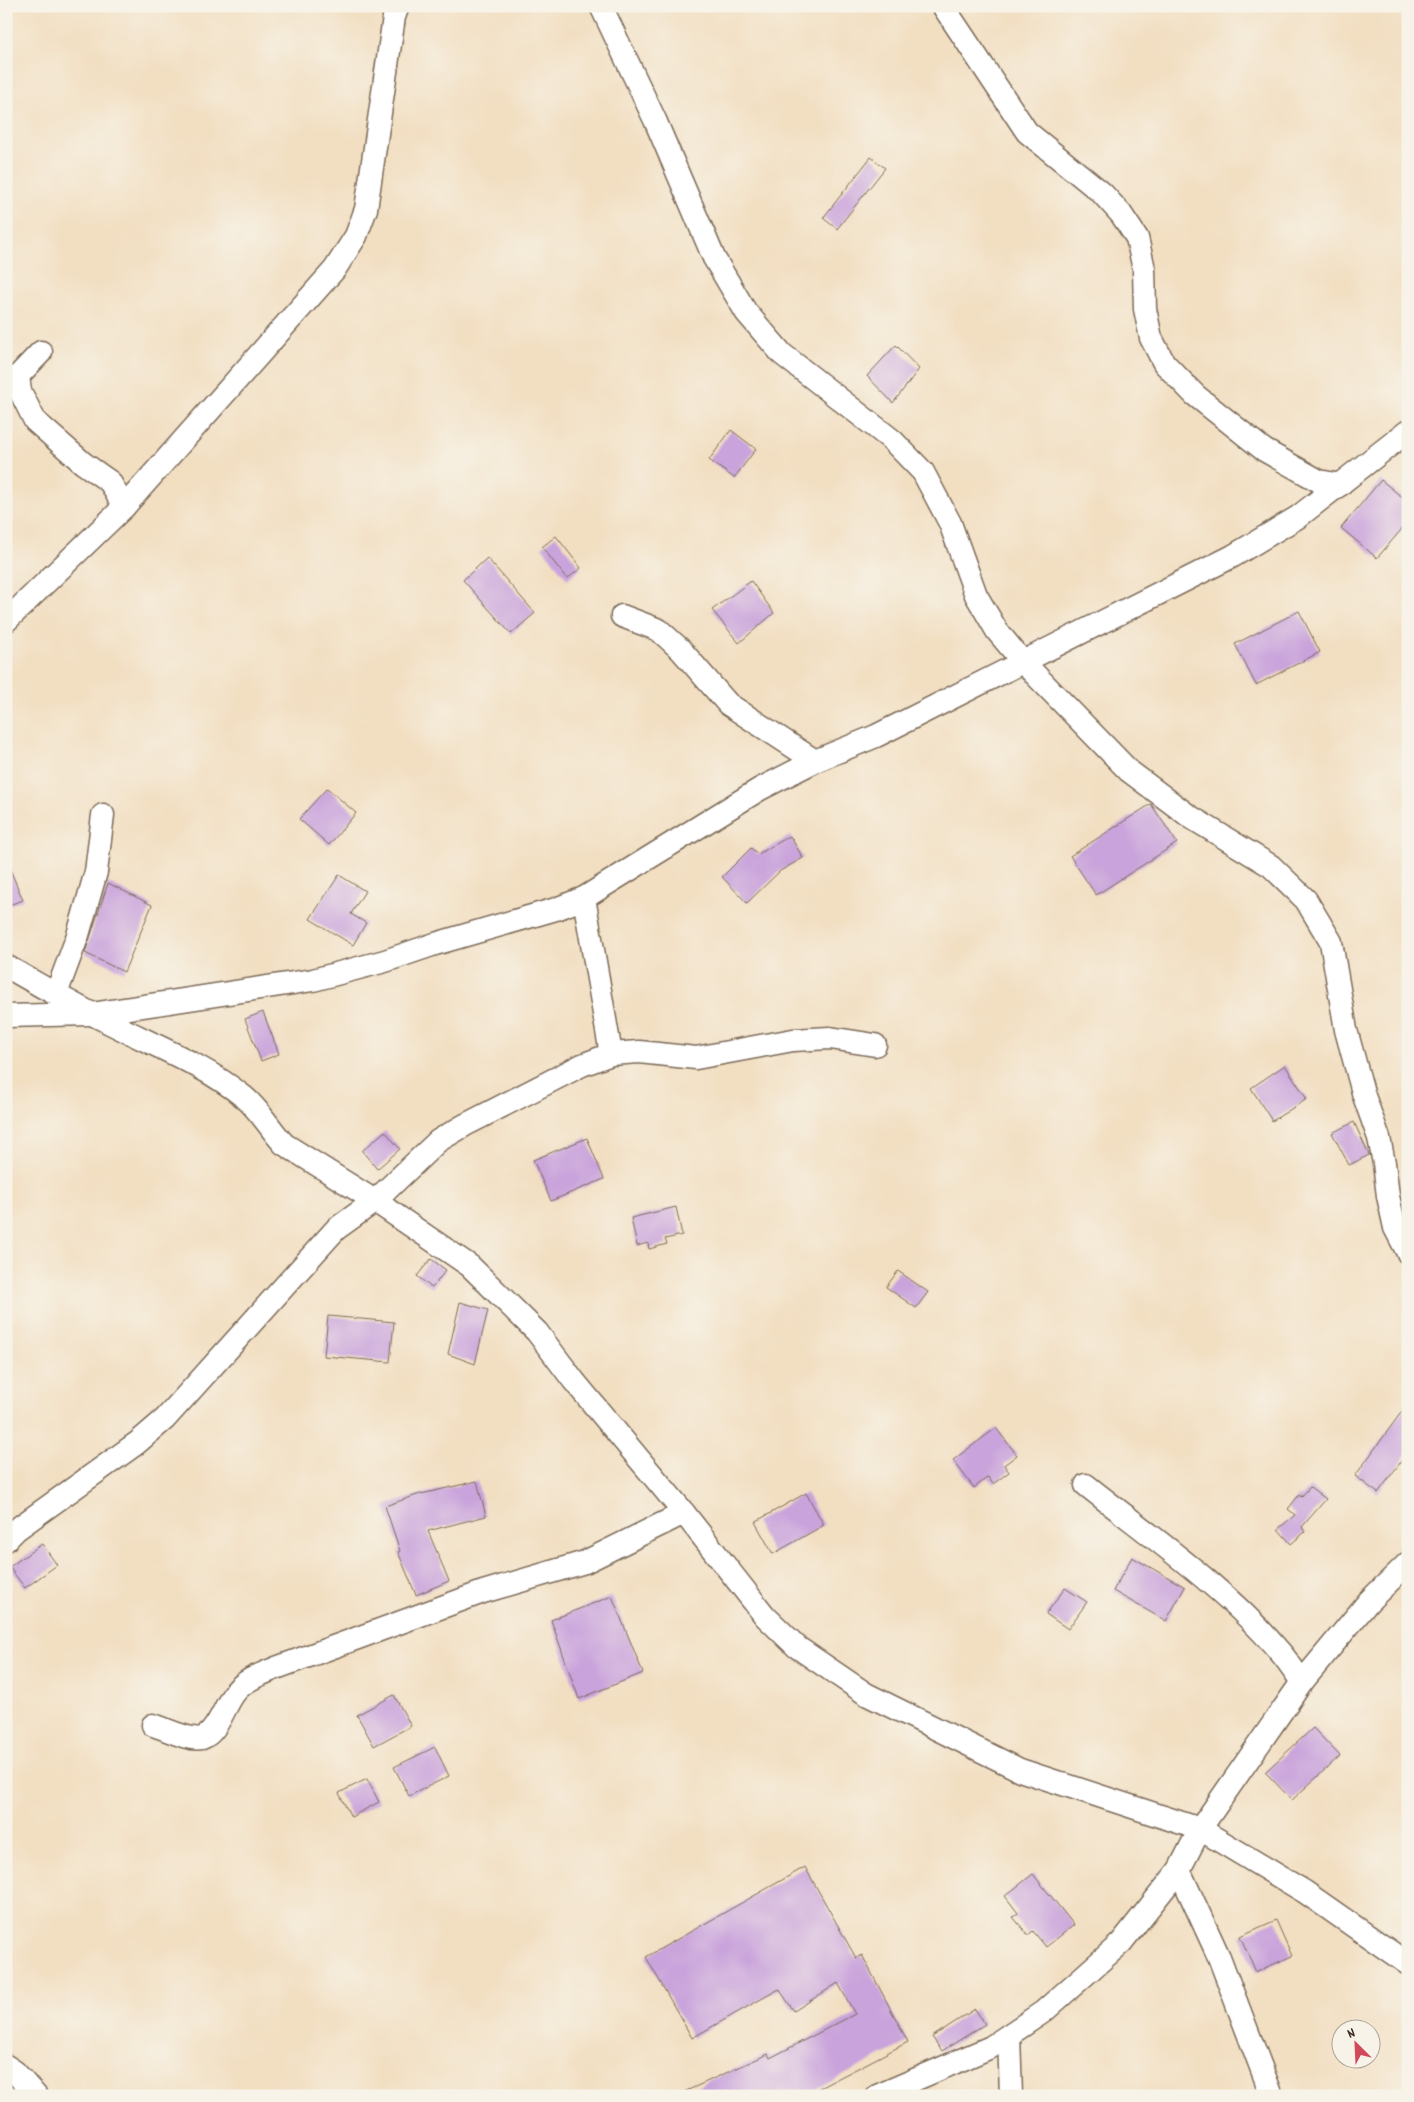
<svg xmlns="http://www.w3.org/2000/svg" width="1414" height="2102" font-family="Dekko,sans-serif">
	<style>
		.building { fill: #c9a3db }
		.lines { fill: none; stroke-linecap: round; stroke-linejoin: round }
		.minor-casing { stroke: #7b6957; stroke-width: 25 }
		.minor { stroke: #fff; stroke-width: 22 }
	</style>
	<rect width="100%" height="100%" fill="#f7f3e8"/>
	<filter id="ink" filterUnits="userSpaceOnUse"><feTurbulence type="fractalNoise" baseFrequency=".02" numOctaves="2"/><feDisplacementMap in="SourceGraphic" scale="10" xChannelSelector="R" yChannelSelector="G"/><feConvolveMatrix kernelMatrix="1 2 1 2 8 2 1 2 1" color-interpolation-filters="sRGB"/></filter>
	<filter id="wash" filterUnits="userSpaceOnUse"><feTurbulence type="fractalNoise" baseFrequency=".0096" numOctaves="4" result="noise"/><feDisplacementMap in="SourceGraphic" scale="20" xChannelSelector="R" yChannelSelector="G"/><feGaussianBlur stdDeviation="1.12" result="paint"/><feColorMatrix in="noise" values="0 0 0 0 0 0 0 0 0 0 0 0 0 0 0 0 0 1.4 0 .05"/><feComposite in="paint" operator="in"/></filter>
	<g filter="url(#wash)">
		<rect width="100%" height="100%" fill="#f2dfc2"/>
		<g id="blocks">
			<g class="building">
				<polygon points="871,157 885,168 837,229 823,218"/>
				<polygon points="896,345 919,369 893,403 867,376"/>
				<polygon points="731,430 756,449 734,478 709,460"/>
				<polygon points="1381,480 1408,502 1408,522 1377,558 1341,528"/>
				<polygon points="556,536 581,568 567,579 542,547"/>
				<polygon points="487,558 535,613 511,634 463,580"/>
				<polygon points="751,581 774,613 739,643 712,610"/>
				<polygon points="1299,611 1320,652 1256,685 1235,644"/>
				<polygon points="327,788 356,813 329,845 299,819"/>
				<polygon points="1151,804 1177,843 1096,895 1070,856"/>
				<polygon points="790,836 803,858 780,871 747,903 722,877 751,848 758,854"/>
				<polygon points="6,860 23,900 6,906"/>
				<polygon points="339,875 365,891 351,914 366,923 353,945 310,919"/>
				<polygon points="108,883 152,905 124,972 85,953"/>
				<polygon points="263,1012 279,1054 261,1061 245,1019"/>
				<polygon points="1285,1065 1307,1099 1272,1121 1251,1088"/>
				<polygon points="1354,1122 1369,1155 1349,1165 1332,1133"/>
				<polygon points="385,1131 400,1149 377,1169 362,1151"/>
				<polygon points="587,1138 604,1179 551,1201 533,1160"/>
				<polygon points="676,1207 682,1235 665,1239 667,1244 649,1249 648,1243 637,1246 631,1218"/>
				<polygon points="431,1259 446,1270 432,1288 417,1276"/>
				<polygon points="898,1271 928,1292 916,1308 886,1287"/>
				<polygon points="460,1302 488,1310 475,1364 448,1354"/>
				<polygon points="328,1316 394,1322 390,1362 324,1356"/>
				<polygon points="1408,1403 1408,1452 1378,1493 1355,1476"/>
				<polygon points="996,1428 1017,1455 1004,1465 1009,1472 993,1484 988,1477 974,1488 953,1460"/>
				<polygon points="477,1481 486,1516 428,1531 449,1581 416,1595 398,1552 400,1551 385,1506 417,1495"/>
				<polygon points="1310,1487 1326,1499 1302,1527 1305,1532 1291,1544 1278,1529 1295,1515 1288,1509 1299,1495 1301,1497"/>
				<polygon points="806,1493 824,1525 773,1554 755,1522"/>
				<polygon points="42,1544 57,1565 25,1588 9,1567"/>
				<polygon points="1132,1557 1185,1587 1166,1621 1113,1591"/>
				<polygon points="1065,1588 1087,1602 1068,1629 1046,1614"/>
				<polygon points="612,1596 643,1673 579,1699 551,1620"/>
				<polygon points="394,1695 411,1726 374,1746 357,1715"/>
				<polygon points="1313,1728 1340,1756 1292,1800 1265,1772"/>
				<polygon points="435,1747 449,1776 409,1796 394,1767"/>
				<polygon points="367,1779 379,1802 351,1817 339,1793"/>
				<polygon points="805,1867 856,1958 862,1955 908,2042 804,2096 675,2096 768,2054 770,2058 855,2014 838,1983 794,2011 779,1989 692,2038 646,1957"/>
				<polygon points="1033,1874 1074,1925 1046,1947 1033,1931 1028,1935 1013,1917 1018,1913 1005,1896"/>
				<polygon points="1276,1920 1292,1956 1256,1972 1240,1936"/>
				<polygon points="975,2009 985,2024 942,2051 932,2037"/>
			</g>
		</g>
	</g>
	<g filter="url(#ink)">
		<use href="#blocks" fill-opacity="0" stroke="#7b6957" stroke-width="1"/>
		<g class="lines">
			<defs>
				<g id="minor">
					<polyline points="601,6 655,120 714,258 746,312 782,354 892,440 923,472 950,523 976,595 997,631 1022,661 1129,771 1189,816 1271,866 1306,900 1331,942 1346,1030 1364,1096 1379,1138 1384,1163 1388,1196 1395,1228 1408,1253"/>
					<polyline points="943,6 1027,132 1102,193 1121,214 1137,238 1144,269 1145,309 1151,338 1164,363 1195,395 1264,450 1319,481 1340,485"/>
					<polyline points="41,352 18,376 20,391 35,421 83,463 110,482 124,507"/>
					<polyline points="622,616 659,630 681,650 728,704 815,761"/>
					<polyline points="6,621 124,507 335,269 356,236 366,209 394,17 398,6"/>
					<polyline points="584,898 611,1054"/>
					<path d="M6 966C41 986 75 1006 110 1023 155 1046 205 1065 244 1097 260 1110 270 1129 284 1144L375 1201 470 1266 537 1332 574 1381 684 1513 765 1616 797 1647 866 1694 1020 1770 1200 1829 1305 1892 1408 1964"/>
					<polyline points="56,994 78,935 96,872 103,815"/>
					<polyline points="6,1016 91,1014 313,980 385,961 435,944 556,909 584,898 760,789 815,761 876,736 1233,556 1298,517 1408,431"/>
					<path d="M1086 1485C1150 1536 1227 1589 1280 1652 1288 1661 1295 1672 1302 1682"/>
					<polyline points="6,1540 17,1529 137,1443 165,1419 336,1229 375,1201 438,1141 465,1125 582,1065 611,1054 639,1052 696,1058 793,1040 830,1038 875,1045"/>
					<path d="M153 1725C167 1729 188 1741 202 1738 218 1733 225 1703 236 1691 246 1679 262 1674 276 1668L483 1592 585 1562 684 1513"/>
					<polyline points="1179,1870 1219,1957 1272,2096"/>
					<polyline points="1009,2035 1011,2096"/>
					<polyline points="6,2066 15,2072 36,2096"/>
					<polyline points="877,2096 991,2047 1043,2012 1121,1943 1179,1870 1200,1829 1302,1682 1369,1601 1408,1563"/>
				</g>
			</defs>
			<use href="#minor" class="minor-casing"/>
			<use href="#minor" class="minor"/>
		</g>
	</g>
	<rect width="1414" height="2102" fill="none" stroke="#f7f3e8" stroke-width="25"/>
	<g transform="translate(1356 2044) rotate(336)"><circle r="24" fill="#f7f3e8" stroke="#aca397"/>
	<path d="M0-4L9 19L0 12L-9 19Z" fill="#d1495b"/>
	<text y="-8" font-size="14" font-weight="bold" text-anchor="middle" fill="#3b2a1e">N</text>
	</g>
</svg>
